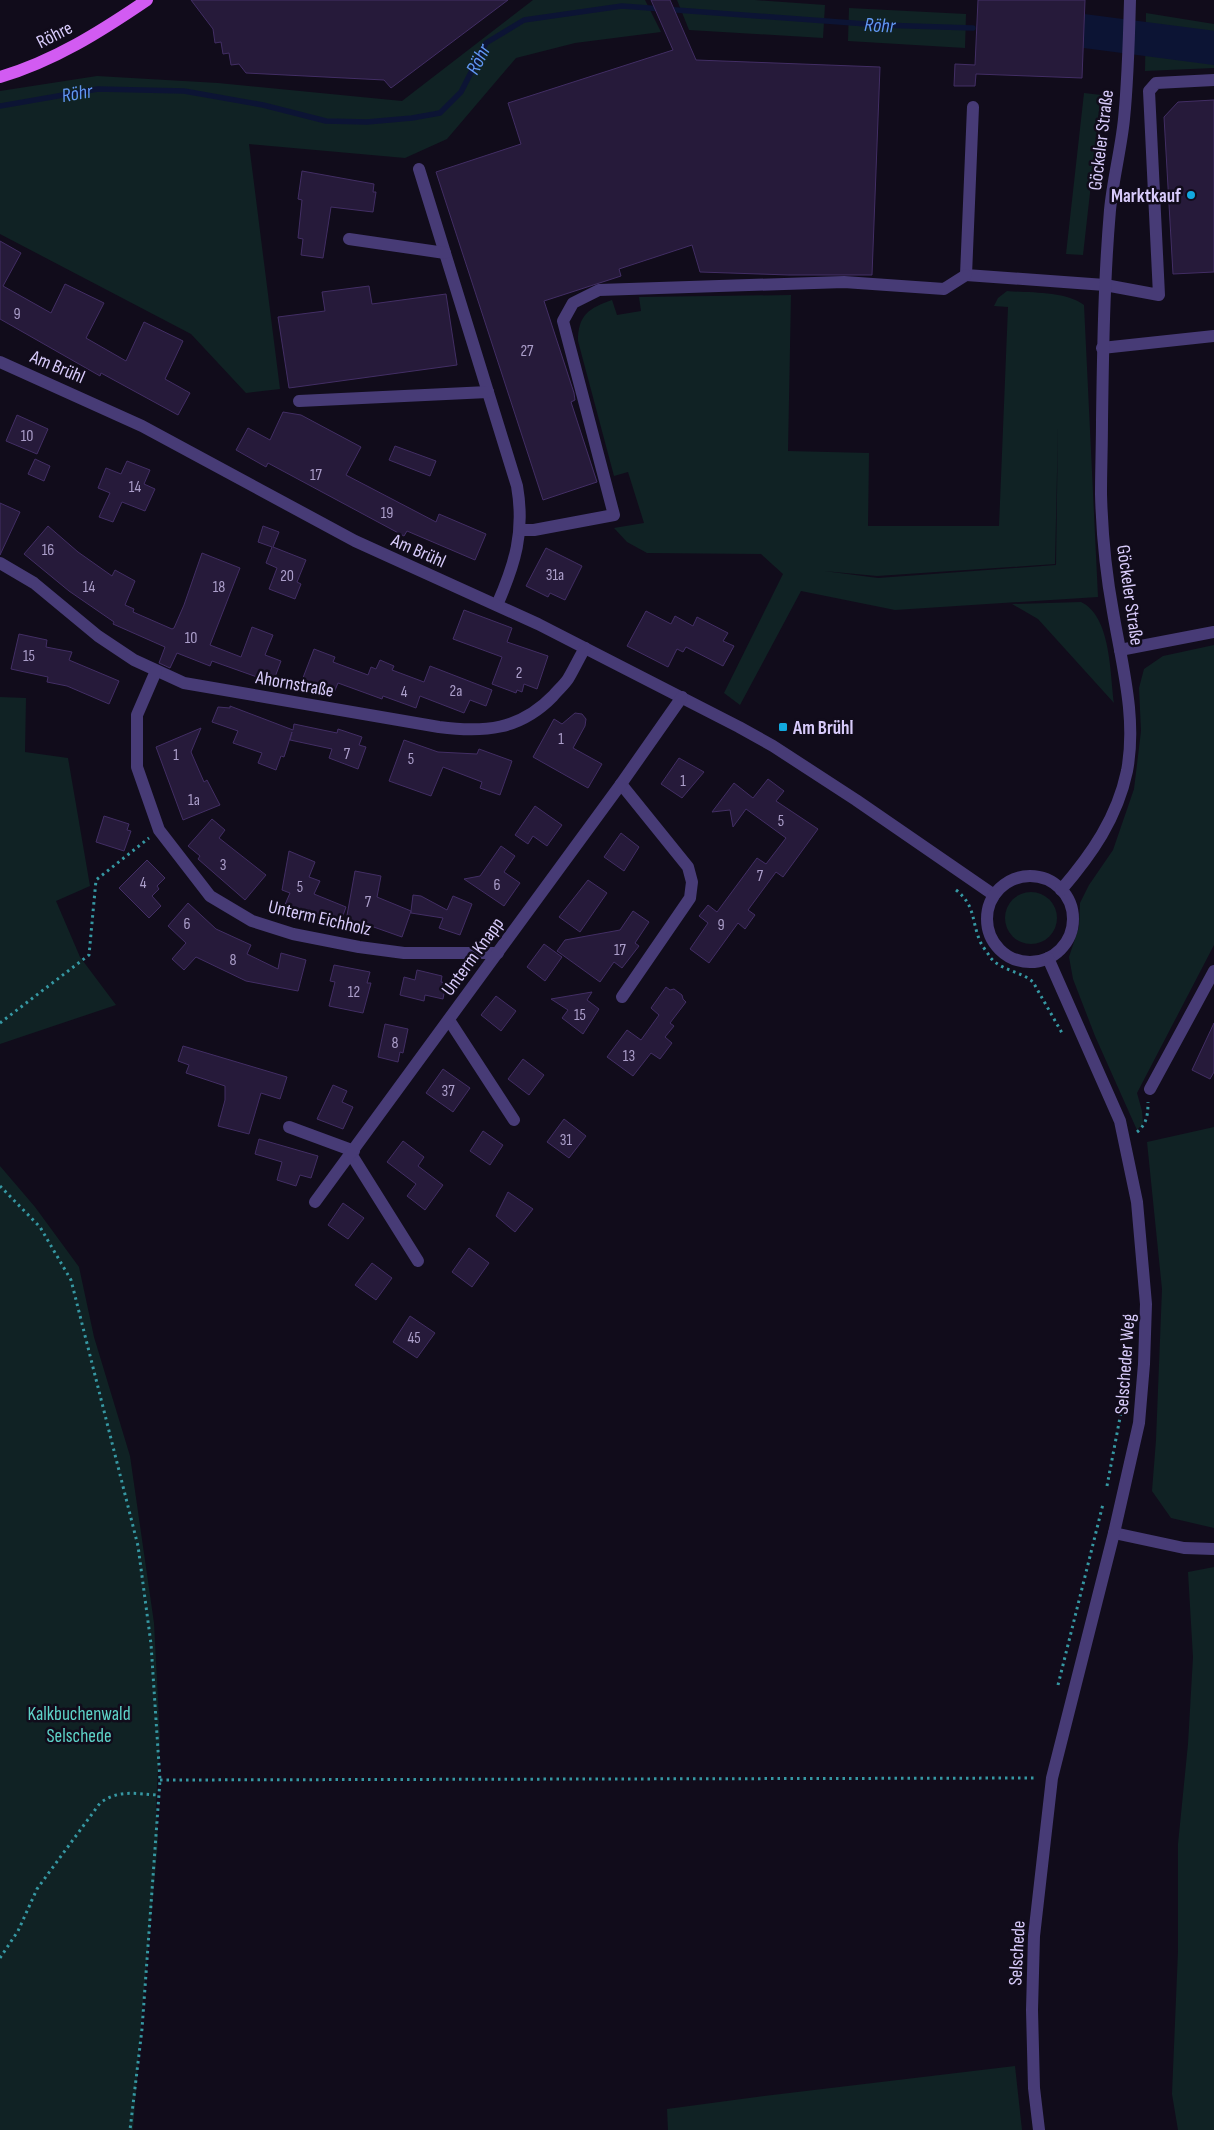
<svg xmlns="http://www.w3.org/2000/svg" width="1214" height="2130" font-family="'Sofia Sans Condensed',sans-serif">
	<style>
		.green { fill: #102224; fill-rule: evenodd }
		.lines { fill: none; stroke-linecap: round; stroke-linejoin: round }
		.stream { stroke: #0c1434; stroke-width: 5.5 }
		.river { stroke: #0c1434; stroke-width: 34 }
		.building { fill: #261a3a; stroke: #422e64 }
		.path { stroke: #3698a3; stroke-width: 3; stroke-dasharray: 2.5 4; stroke-linecap: butt }
		.minor { stroke: #473b76; stroke-width: 12 }
		.major { stroke: #d25bf2; stroke-width: 12 }
		.poi-dot { fill: #12a9df; stroke: #110c1b; stroke-width: 2 }
		.labels { text-anchor: middle; stroke-width: 5; stroke-linejoin: round; paint-order: stroke }
		.number-label { font-size: 16px; fill: #ac9fcb }
		.street-label { font-size: 19px; fill: #d8cbfb; stroke: #110c1b }
		.poi-label { font-size: 19px; font-weight: bold; fill: #d8cbfb; stroke: #110c1b; text-anchor: end }
		.park-label { font-size: 19px; fill: #5ed3c9; stroke: #110c1b }
		.water-label { font-size: 20px; font-style: italic; fill: #6197f2; stroke: #110c1b }
	</style>
	<rect width="100%" height="100%" fill="#110c1b"/>
	<g class="green">
		<polygon points="533,0 645,0 661,32 575,43 516,58 447,139 405,158 249,144 280,389 246,393 191,334 0,234 0,91 97,76 218,83 402,101"/>
		<polygon points="677,0 755,0 825,5 823,38 689,30"/>
		<polygon points="849,8 966,14 965,48 848,41"/>
		<polygon points="1146,13 1214,24 1214,68 1145,71"/>
		<polygon points="1084,93 1101,95 1083,255 1066,254"/>
		<path d="M1007 291C1030 293 1065 291 1084 305L1098 597 895 610 801 591 740 705 724 693 783 574 761 554 647 553 627 542 614 528 644 523 628 472 614 476 578 341C578 315 589 308 612 300L617 315 641 311 639 297 791 295 788 451 869 453 868 526H999L1008 307 994 306 998 298ZM1058 426 1056 565 878 578 824 571 877 576 1055 564Z"/>
		<path d="M1081 602C1111 616 1110 673 1114 703L1038 619 1012 604Z"/>
		<polygon points="1214,645 1214,945 1137,1093 1142,1111 1143,1123 1137,1130 1095,1036 1073,979 1069,957 1079,927 1080,903 1089,885 1113,850 1134,789 1141,731 1139,688 1144,669 1163,656"/>
		<polygon points="0,697 26,698 25,752 68,758 90,886 56,901 80,957 116,1005 0,1044"/>
		<circle cx="1031" cy="918" r="26"/>
		<polygon points="1214,1127 1214,1528 1171,1518 1152,1491 1156,1440 1162,1289 1147,1142"/>
		<polygon points="0,1166 35,1207 79,1267 94,1337 130,1456 154,1623 160,1738 156,1804 158,1842 142,2013 133,2130 0,2130"/>
		<polygon points="1214,1567 1214,2130 1178,2130 1172,2094 1178,1951 1178,1844 1188,1744 1193,1657 1188,1572"/>
		<polygon points="1015,2066 1022,2130 668,2130 667,2109 764,2096"/>
	</g>
	<g class="lines">
		<path class="stream" id="s1" d="M0 106 98 89 184 91 263 105 326 121 367 122 412 118 440 113 461 92 486 43 524 20 622 6 880 25 973 28"/>
		<polyline class="river" points="1084,31 1214,48"/>
	</g>
	<g class="building">
		<polygon points="191,0 508,0 391,88 384,80 246,73 239,64 231,65 229,53 223,54 221,42 215,43 213,29"/>
		<polygon points="651,0 670,0 696,60 880,67 872,275 789,275 700,272 692,245 619,269 621,276 544,301 574,393 575,400 571,402 597,482 543,500 436,172 521,144 508,103 673,50"/>
		<polygon points="978,0 1085,0 1082,78 976,74 975,86 954,86 955,64 975,65"/>
		<polygon points="1214,100 1214,272 1173,274 1164,117 1178,102"/>
		<polygon points="302,171 374,184 373,192 376,192 373,212 331,207 323,258 301,255 303,239 298,238 302,200 298,199"/>
		<polygon points="0,241 21,253 3,286 51,313 65,284 104,303 86,338 126,361 144,322 183,341 165,379 190,393 178,415 101,373 100,376 0,319"/>
		<polygon points="369,286 372,304 446,294 457,365 289,388 278,317 325,311 322,292"/>
		<polygon points="283,412 301,415 361,447 346,475 436,522 439,514 486,534 475,560 407,531 404,536 268,463 266,467 236,450 248,428 270,440"/>
		<polygon points="17,415 48,429 37,454 6,441"/>
		<polygon points="395,446 436,461 430,476 389,460"/>
		<polygon points="35,459 50,466 44,481 28,474"/>
		<polygon points="127,461 150,470 144,484 155,489 145,511 122,502 113,522 99,517 110,493 98,488 106,468 121,474"/>
		<polygon points="0,503 20,512 0,555"/>
		<polygon points="48,526 78,552 112,576 115,570 135,581 125,605 134,609 133,612 172,629 174,628 184,605 202,553 240,568 210,645 241,657 252,627 273,635 265,655 281,661 275,677 260,671 257,677 212,661 210,666 177,653 170,668 159,663 165,647 113,624 114,622 69,591 24,554"/>
		<polygon points="263,526 279,532 273,547 306,560 297,582 301,584 295,599 269,589 277,568 266,563 272,547 258,542"/>
		<polygon points="546,548 582,566 565,600 550,593 548,597 526,586"/>
		<polygon points="464,610 512,628 507,642 548,656 537,689 524,684 522,692 517,690 516,693 492,684 502,657 453,639"/>
		<polygon points="646,611 671,624 675,616 693,626 697,617 728,633 723,641 734,646 723,666 686,647 683,652 677,649 668,667 627,646"/>
		<polygon points="19,634 47,640 46,647 72,652 69,660 119,681 109,704 67,686 47,682 48,677 11,669"/>
		<polygon points="314,649 335,657 333,662 368,675 371,667 376,669 380,660 394,666 392,670 424,682 430,666 492,690 486,706 470,700 464,713 420,696 416,708 383,696 382,699 338,683 333,695 301,683"/>
		<polygon points="230,706 293,730 294,724 337,733 338,729 362,737 359,745 366,747 358,769 329,758 332,749 290,740 292,732 284,757 281,756 276,770 258,763 262,753 233,743 238,731 212,722 218,707 230,708"/>
		<polygon points="575,713 582,714 586,719 585,726 573,748 602,764 588,788 533,757 554,719 562,724"/>
		<polygon points="201,728 191,752 204,782 207,780 220,805 183,820 156,747"/>
		<polygon points="404,740 438,752 477,754 479,749 512,761 500,795 480,788 482,782 443,767 431,796 389,781"/>
		<polygon points="679,758 704,772 682,798 661,784"/>
		<polygon points="768,779 784,791 776,801 818,829 783,877 776,872 748,910 755,915 745,929 738,923 709,963 690,949 708,923 699,916 708,905 717,912 757,858 766,864 786,838 746,809 733,827 730,810 712,812 734,783 753,798"/>
		<polygon points="535,806 562,825 547,846 533,836 528,844 515,835"/>
		<polygon points="104,816 129,824 127,830 131,831 124,851 96,842"/>
		<polygon points="212,819 225,830 219,838 266,875 245,900 198,859 200,856 188,846"/>
		<polygon points="621,833 639,847 624,871 604,857"/>
		<polygon points="501,846 515,856 504,872 520,883 504,906 464,879 480,876"/>
		<polygon points="289,851 315,862 309,877 320,881 314,894 346,907 340,924 329,921 328,922 306,913 305,915 284,907 290,893 282,890"/>
		<polygon points="147,860 165,878 157,886 159,889 152,896 161,906 149,918 119,888"/>
		<polygon points="355,871 381,876 377,897 411,911 413,895 421,896 447,910 453,896 472,904 460,935 439,928 443,918 411,913 411,911 402,937 368,925 367,929 346,921"/>
		<polygon points="588,880 607,893 580,932 559,917"/>
		<polygon points="188,903 216,929 251,945 247,954 278,969 281,953 306,960 298,991 246,981 196,957 184,970 172,959 186,943 168,926"/>
		<polygon points="633,911 649,922 635,943 639,946 622,968 614,962 600,982 557,951 565,940 620,930"/>
		<polygon points="544,944 562,957 545,981 527,967"/>
		<polygon points="334,965 370,972 367,983 371,983 363,1013 329,1006 335,982 330,981"/>
		<polygon points="417,970 442,976 441,982 446,983 443,999 425,995 424,1001 400,995 404,977 415,980"/>
		<polygon points="666,987 670,990 674,989 682,995 683,999 686,1002 670,1023 674,1026 665,1037 672,1043 660,1059 651,1053 633,1076 607,1057 627,1030 641,1040 659,1015 651,1008"/>
		<polygon points="592,992 587,1000 599,1009 583,1034 562,1018 568,1010 551,999"/>
		<polygon points="496,996 516,1011 501,1031 481,1015"/>
		<polygon points="1214,1023 1214,1072 1210,1079 1192,1070"/>
		<polygon points="385,1024 408,1029 403,1053 400,1052 398,1062 378,1057"/>
		<polygon points="183,1046 287,1077 280,1099 261,1093 249,1134 218,1126 225,1100 225,1086 186,1073 189,1065 178,1061"/>
		<polygon points="523,1059 544,1075 529,1095 508,1079"/>
		<polygon points="443,1069 470,1088 453,1112 426,1093"/>
		<polygon points="333,1085 347,1091 342,1102 353,1107 343,1129 317,1119"/>
		<polygon points="564,1119 586,1136 569,1158 547,1142"/>
		<polygon points="483,1131 503,1145 490,1165 470,1151"/>
		<polygon points="259,1139 318,1156 311,1178 300,1175 296,1186 277,1180 282,1162 255,1154"/>
		<polygon points="403,1141 424,1157 418,1166 443,1185 425,1210 407,1196 416,1184 387,1162"/>
		<polygon points="508,1192 533,1209 515,1232 496,1216"/>
		<polygon points="343,1203 364,1218 348,1239 328,1225"/>
		<polygon points="469,1248 489,1263 472,1287 452,1272"/>
		<polygon points="372,1263 392,1278 376,1300 355,1285"/>
		<polygon points="410,1316 435,1333 417,1358 393,1342"/>
	</g>
	<g class="lines">
		<g class="path">
			<path d="M956 890C976 906 971 920 980 941 982 946 987 952 990 957 1001 971 1021 971 1033 982L1062 1033"/>
			<polyline points="0,1023 89,955 96,880 149,838"/>
			<path d="M1137 1132C1147 1124 1148 1114 1148 1102"/>
			<polyline points="0,1186 40,1227 71,1280 138,1546 151,1644 160,1780 142,2029 130,2130"/>
			<polyline points="1107,1486 1122,1407 1126,1374"/>
			<polyline points="1058,1685 1103,1504"/>
			<polyline points="160,1780 1036,1778"/>
			<path d="M0 1958 18 1931 37 1889 100 1803C119 1789 136 1794 158 1795"/>
		</g>
		<g class="minor">
			<polyline points="973,107 966,275 1105,285 1159,295 1149,91 1156,83 1214,80"/>
			<path d="M419 169 517 486C525 532 515 564 497 605"/>
			<polyline points="349,239 445,253"/>
			<polyline points="1102,348 1214,336"/>
			<polyline points="0,362 142,426 355,541 538,624 739,727 773,746 856,800 994,895"/>
			<polyline points="299,401 488,392"/>
			<polyline points="520,530 534,530 614,515 563,321 573,303 599,290 844,282 944,289 966,275"/>
			<path d="M0 563 34 583 98 636 134 660 184 683 439 727C484 733 520 730 553 696 558 690 564 685 568 679 574 669 579 658 585 648"/>
			<polyline points="1120,650 1214,632"/>
			<polyline points="156,671 137,715 137,767 159,830 210,896 252,921 293,934 359,947 404,953 498,953"/>
			<polyline points="621,784 688,867 692,882 690,898 622,997"/>
			<circle cx="1030" cy="919" r="43"/>
			<path d="M1061 890C1092 854 1117 818 1127 771 1137 718 1122 665 1113 612 1106 574 1102 533 1101 494 1101 469 1102 445 1102 420 1103 350 1104 280 1110 210 1113 179 1121 149 1124 119 1128 80 1129 39 1130 0"/>
			<polyline points="449,1020 514,1120"/>
			<polyline points="1150,1089 1214,971"/>
			<polyline points="289,1127 354,1151"/>
			<polyline points="351,1154 418,1261"/>
			<polyline points="315,1202 621,784 682,697"/>
			<polyline points="1114,1533 1184,1548 1214,1549"/>
			<polyline points="1039,2130 1034,2088 1032,2010 1034,1936 1052,1778 1114,1533 1139,1423 1144,1364 1146,1304 1137,1202 1120,1121 1048,958"/>
		</g>
		<path class="major" d="M0 77C54 61 100 32 147 0"/>
	</g>
	<g class="poi-dot">
		<circle cx="1191" cy="195" r="5"/>
		<rect x="778" y="722" width="10" height="10" rx="2.5"/>
	</g>
	<g class="labels">
		<g class="number-label">
			<text x="17" y="319">9</text>
			<text x="527" y="356">27</text>
			<text x="27" y="441">10</text>
			<text x="316" y="480">17</text>
			<text x="135" y="492">14</text>
			<text x="387" y="518">19</text>
			<text x="48" y="555">16</text>
			<text x="555" y="580">31a</text>
			<text x="287" y="581">20</text>
			<text x="89" y="592">14</text>
			<text x="219" y="592">18</text>
			<text x="191" y="643">10</text>
			<text x="29" y="661">15</text>
			<text x="519" y="678">2</text>
			<text x="456" y="696">2a</text>
			<text x="404" y="697">4</text>
			<text x="561" y="744">1</text>
			<text x="347" y="759">7</text>
			<text x="176" y="760">1</text>
			<text x="411" y="764">5</text>
			<text x="683" y="786">1</text>
			<text x="194" y="805">1a</text>
			<text x="781" y="826">5</text>
			<text x="223" y="870">3</text>
			<text x="760" y="881">7</text>
			<text x="143" y="888">4</text>
			<text x="497" y="890">6</text>
			<text x="300" y="892">5</text>
			<text x="368" y="907">7</text>
			<text x="187" y="929">6</text>
			<text x="721" y="930">9</text>
			<text x="620" y="955">17</text>
			<text x="233" y="965">8</text>
			<text x="354" y="997">12</text>
			<text x="580" y="1020">15</text>
			<text x="395" y="1048">8</text>
			<text x="629" y="1061">13</text>
			<text x="448" y="1096">37</text>
			<text x="566" y="1145">31</text>
			<text x="414" y="1343">45</text>
		</g>
		<g class="street-label">
			<text transform="translate(54 34) rotate(-27)" y="7">Röhre</text>
			<text transform="translate(1100 140) rotate(-83)" y="7">Göckeler Straße</text>
			<text transform="translate(58 366) rotate(23)" y="7">Am Brühl</text>
			<text transform="translate(419 550) rotate(24)" y="7">Am Brühl</text>
			<text transform="translate(1131 595) rotate(82)" y="7">Göckeler Straße</text>
			<text transform="translate(295 683) rotate(10)" y="7">Ahornstraße</text>
			<text transform="translate(320 917) rotate(13)" y="7">Unterm Eichholz</text>
			<text transform="translate(472 956) rotate(-54)" y="7">Unterm Knapp</text>
			<text transform="translate(1124 1364) rotate(-86)" y="7">Selscheder Weg</text>
			<text transform="translate(1016 1953) rotate(-87)" y="7">Selschede</text>
		</g>
		<g class="poi-label">
			<text x="1181" y="202">Marktkauf</text>
			<text x="793" y="734" text-anchor="start">Am Brühl</text>
		</g>
		<g class="park-label">
			<text x="79" y="1720">Kalkbuchenwald<tspan x="79" dy="22">Selschede</tspan></text>
		</g>
		<g class="water-label">
			<text dy="7" stroke="none"><textPath href="#s1" startOffset="932">Röhr</textPath></text>
			<text dy="7" stroke="none"><textPath href="#s1" startOffset="512">Röhr</textPath></text>
			<text dy="7" stroke="none"><textPath href="#s1" startOffset="78">Röhr</textPath></text>
		</g>
	</g>
</svg>
